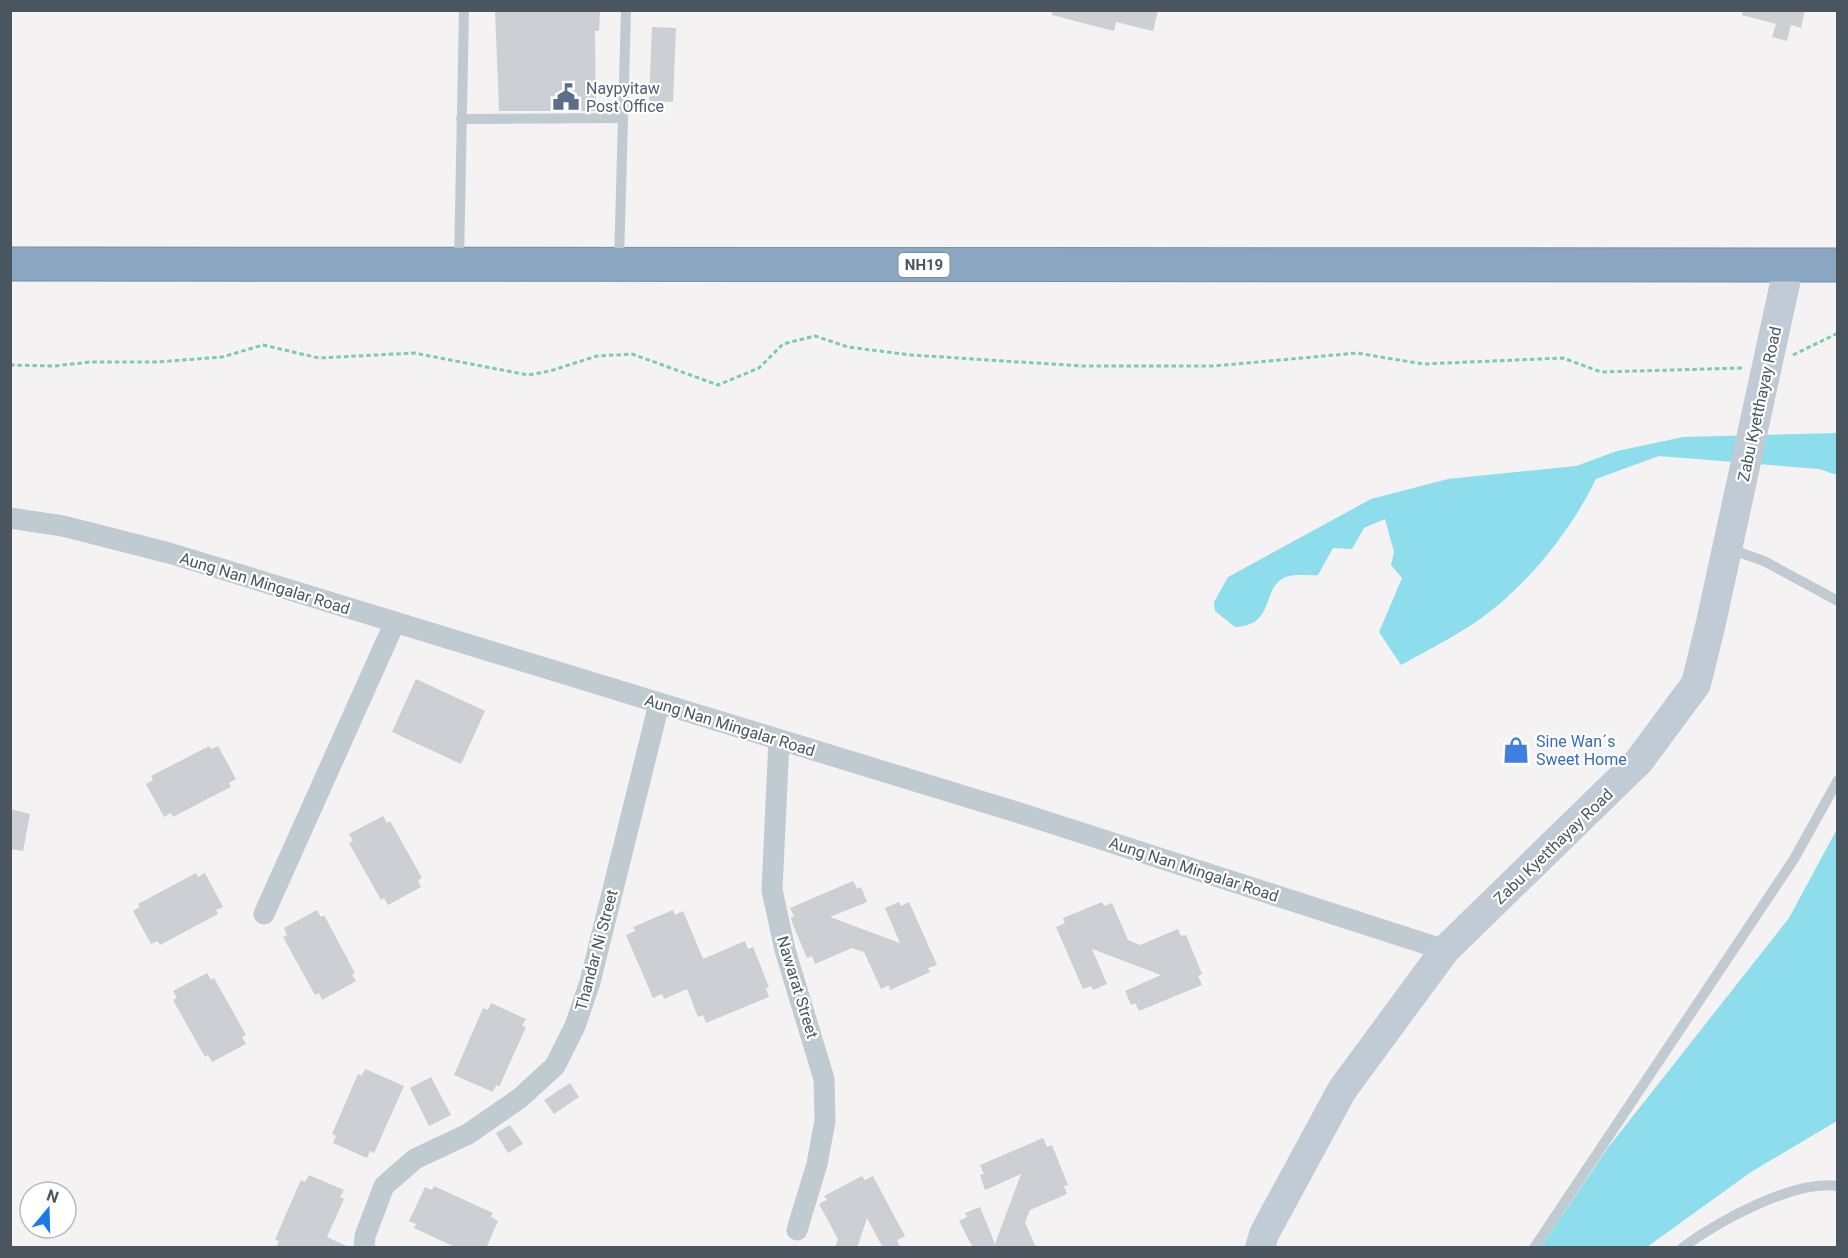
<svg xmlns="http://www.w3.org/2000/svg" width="1848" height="1258" font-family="Roboto,sans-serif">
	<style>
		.water { fill: #8edded }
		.building { fill: #cccfd4 }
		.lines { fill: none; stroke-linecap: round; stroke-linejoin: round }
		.highway-casing { stroke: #7591ac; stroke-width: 35 }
		.path { stroke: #79cfa1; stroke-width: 3; stroke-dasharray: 4.5 3; stroke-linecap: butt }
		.lane { stroke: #c0cad1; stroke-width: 10 }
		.street { stroke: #c0cad1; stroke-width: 21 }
		.secondary { stroke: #c0cbd5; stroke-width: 30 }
		.highway { stroke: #8aa6c0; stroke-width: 33 }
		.labels { text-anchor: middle; stroke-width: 4.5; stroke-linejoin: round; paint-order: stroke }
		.shield { fill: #fff; stroke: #808990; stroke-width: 1.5 }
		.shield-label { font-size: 15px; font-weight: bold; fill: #495660 }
		.service-label { font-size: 16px; fill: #4e5e75; stroke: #fff; text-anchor: start }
		.street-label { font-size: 16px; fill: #495660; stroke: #fff }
		.shop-label { font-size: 16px; fill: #366cbe; stroke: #fff; text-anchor: start }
	</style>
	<rect width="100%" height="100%" fill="#f4f2f2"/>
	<g class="water">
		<path d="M1837 433V475L1819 469 1659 456 1596 479C1569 535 1519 596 1465 629 1444 642 1422 653 1401 665L1379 632 1402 578 1391 565 1394 552 1385 519 1364 528 1352 549 1333 548 1318 575C1309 576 1298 574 1289 576 1259 584 1278 626 1235 627L1215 611 1214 602 1228 577 1371 499 1448 479 1576 466 1617 451 1683 437Z"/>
		<polygon points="1837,829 1837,1121 1751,1172 1647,1247 1540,1248 1607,1149 1789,918"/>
	</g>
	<g class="building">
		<polygon points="495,10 600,10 599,31 595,31 596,111 499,111"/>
		<polygon points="1052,10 1158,10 1153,31 1116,22 1114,31 1052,15"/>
		<polygon points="1743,10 1805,10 1801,28 1791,25 1787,41 1772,37 1776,24 1742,15"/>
		<polygon points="652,27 676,28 673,102 649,101"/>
		<polygon points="416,679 485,711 461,764 392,732"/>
		<polygon points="209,746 211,749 218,746 236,779 229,783 231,787 209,798 173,817 171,813 164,817 146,784 153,780 151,776"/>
		<polygon points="10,809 30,814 23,851 10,849"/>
		<polygon points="383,816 387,823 390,821 422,878 418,880 421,887 388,905 384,898 381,900 349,843 353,841 349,834"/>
		<polygon points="196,873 198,877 205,873 223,907 216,910 218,914 160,945 158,941 151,944 133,911 140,907 138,904"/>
		<polygon points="853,881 857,889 861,887 867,902 830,917 900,943 885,908 899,902 901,906 909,902 937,965 928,968 930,972 890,990 889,985 881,989 864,952 852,948 815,964 812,956 807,958 793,925 791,918 794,916 790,908"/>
		<polygon points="1102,902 1104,906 1112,903 1128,940 1140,945 1178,929 1181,936 1186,935 1202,974 1198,976 1202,985 1139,1011 1135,1003 1131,1005 1125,991 1161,975 1092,949 1107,984 1093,990 1091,986 1083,989 1056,927 1065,923 1063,918"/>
		<polygon points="317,910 321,917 324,915 355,973 352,975 356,981 322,1000 319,993 315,995 283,937 287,935 284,928"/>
		<polygon points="673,910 675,915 683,911 703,959 745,941 748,949 753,947 769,987 766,988 769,997 706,1023 703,1015 698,1017 687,989 664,999 662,994 653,998 626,935 635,931 633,927"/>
		<polygon points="207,973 211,980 214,978 246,1035 242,1037 246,1044 212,1062 208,1055 205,1057 173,1000 177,998 173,991"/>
		<polygon points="491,1003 526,1019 522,1026 526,1027 499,1087 496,1085 493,1092 454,1075 483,1008 488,1010"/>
		<polygon points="365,1069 404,1086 374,1153 370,1151 367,1158 333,1143 336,1136 332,1134 358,1074 362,1076"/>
		<polygon points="431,1077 451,1115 429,1126 410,1088"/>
		<polygon points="570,1083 579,1097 554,1114 544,1100"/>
		<polygon points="510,1125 523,1144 508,1153 496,1133"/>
		<polygon points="1043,1138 1047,1147 1052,1145 1068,1185 1064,1186 1067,1194 1030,1210 1025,1222 1036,1248 973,1248 959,1221 967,1217 965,1213 980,1207 995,1244 1021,1174 985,1190 980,1175 984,1174 980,1165"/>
		<polygon points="309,1175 344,1190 340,1197 344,1199 327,1237 351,1248 276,1248 279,1241 275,1240 286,1214 301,1180 305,1182"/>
		<polygon points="862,1176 865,1180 873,1176 891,1210 905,1236 897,1240 900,1248 883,1248 867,1218 857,1248 835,1248 838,1239 819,1204 827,1200 824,1196"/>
		<polygon points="434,1186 493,1213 491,1217 498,1221 486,1248 457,1248 414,1228 416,1224 409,1221 425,1187 432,1190"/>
	</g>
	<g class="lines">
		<defs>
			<polyline id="highway" points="10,264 1838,265"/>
		</defs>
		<use href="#highway" class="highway-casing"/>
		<g class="path">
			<polyline points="1793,355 1838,333"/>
			<polyline points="10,365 54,366 90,362 157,362 222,357 263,345 319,358 414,353 528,375 550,371 597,356 632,354 718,385 759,368 783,344 815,336 848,347 911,355 1082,366 1214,366 1357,353 1423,364 1563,358 1601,372 1742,368"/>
		</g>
		<g class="lane">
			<polyline points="461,119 623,118"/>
			<polyline points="459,261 464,10"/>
			<polyline points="619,262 626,10"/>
			<polyline points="1730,549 1764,561 1838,601"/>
			<polyline points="1534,1248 1794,859 1838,780"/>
			<path d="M1682 1248C1717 1222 1794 1179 1838 1186"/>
		</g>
		<g class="street">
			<polyline points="10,518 63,526 169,553 1026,815 1445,950"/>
			<polyline points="779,740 772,890 785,950 824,1079 825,1121 817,1164 797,1230"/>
			<polyline points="264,914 395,622"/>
			<polyline points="364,1248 365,1236 384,1186 415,1159 468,1134 520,1098 555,1066 575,1026 590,982 659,704"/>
		</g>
		<polyline class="secondary" points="1260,1248 1264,1234 1342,1090 1445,950 1639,761 1696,684 1710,627 1789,265"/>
		<use href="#highway" class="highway"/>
	</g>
	<defs>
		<symbol id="civic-bare" viewBox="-9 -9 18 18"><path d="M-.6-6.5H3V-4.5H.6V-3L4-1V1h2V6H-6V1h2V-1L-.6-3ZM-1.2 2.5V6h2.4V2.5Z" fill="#5c6f8a" stroke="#fff" stroke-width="2.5" paint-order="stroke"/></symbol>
		<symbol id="shop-bare" viewBox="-9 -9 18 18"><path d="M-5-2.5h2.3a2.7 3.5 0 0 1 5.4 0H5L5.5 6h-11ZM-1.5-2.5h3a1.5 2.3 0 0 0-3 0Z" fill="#3f7fe0" stroke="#fff" stroke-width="2.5" paint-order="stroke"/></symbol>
	</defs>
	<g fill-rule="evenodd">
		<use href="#civic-bare" x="547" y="78" width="38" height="38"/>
		<use href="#shop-bare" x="1497" y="731" width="38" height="38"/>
	</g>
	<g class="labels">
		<rect class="shield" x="898.5" y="253" width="51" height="24" rx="4.5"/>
		<g class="shield-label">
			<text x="924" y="270">NH19</text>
		</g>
		<g class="service-label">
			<text x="586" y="94">Naypyitaw<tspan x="586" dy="18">Post Office</tspan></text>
		</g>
		<g class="street-label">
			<text transform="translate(1759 404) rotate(-78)" y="6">Zabu Kyetthayay Road</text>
			<text transform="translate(265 583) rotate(17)" y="6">Aung Nan Mingalar Road</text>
			<text transform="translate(730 725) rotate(17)" y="6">Aung Nan Mingalar Road</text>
			<text transform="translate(1553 846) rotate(-44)" y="6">Zabu Kyetthayay Road</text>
			<text transform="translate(1194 869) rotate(18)" y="6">Aung Nan Mingalar Road</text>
			<text transform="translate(596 950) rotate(-75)" y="6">Thandar Ni Street</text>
			<text transform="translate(798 987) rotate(73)" y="6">Nawarat Street</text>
		</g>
		<g class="shop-label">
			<text x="1536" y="747">Sine Wan´s<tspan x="1536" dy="18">Sweet Home</tspan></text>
		</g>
	</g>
	<rect width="1848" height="1258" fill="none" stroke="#495660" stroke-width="24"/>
	<g transform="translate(48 1210) rotate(19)"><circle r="28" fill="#ffffff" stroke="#b6bbbf" stroke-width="1.5"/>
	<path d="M0-4.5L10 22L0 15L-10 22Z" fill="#197be7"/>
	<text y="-9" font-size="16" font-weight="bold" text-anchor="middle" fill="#495660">N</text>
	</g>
</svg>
